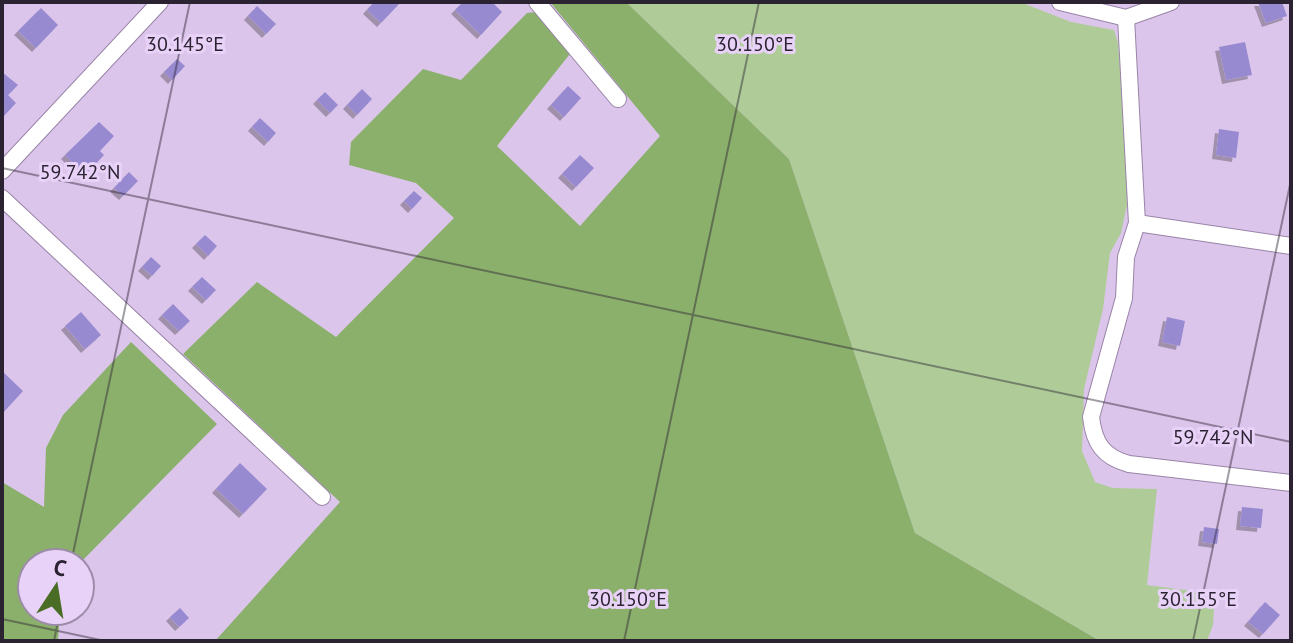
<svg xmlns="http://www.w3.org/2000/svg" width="1293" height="643" font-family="'PT Sans',sans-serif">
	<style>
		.green { fill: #afcc98 }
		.forest { fill: #8ab06b }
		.building { fill: #978ad1; filter: url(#shadow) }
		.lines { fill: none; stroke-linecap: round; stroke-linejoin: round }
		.minor-casing { stroke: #9984a7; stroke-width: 18 }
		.minor { stroke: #fff; stroke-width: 16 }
		.ticks { fill: none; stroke: #2c2332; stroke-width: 2; stroke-opacity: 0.45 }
		.ticks-label { font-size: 20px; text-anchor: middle; fill: #2c2332; stroke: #e9d2f8; stroke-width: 6; stroke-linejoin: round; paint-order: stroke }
	</style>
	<defs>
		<filter id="shadow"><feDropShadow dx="-4" dy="4" stdDeviation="0" flood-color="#0004"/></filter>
	</defs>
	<rect width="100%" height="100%" fill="#dcc5eb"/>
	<polygon class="green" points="626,2 1020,2 1071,22 1114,30 1118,43 1129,172 1127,205 1121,233 1110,253 1103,309 1084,389 1082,451 1095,482 1113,488 1157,489 1147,585 1215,594 1213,625 1207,641 1100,641 915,533 789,159"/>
	<g class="forest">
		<polygon points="550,2 626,2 789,159 915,533 1100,641 215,641 340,502 183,354 257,282 336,337 454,218 416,183 349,165 351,142 423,69 461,80 527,13 536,12 573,50 497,146 580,226 660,136"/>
		<polygon points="131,342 217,424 80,563 32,563 32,611 60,611 58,641 2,641 2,482 44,507 46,448 63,415"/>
	</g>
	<g class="building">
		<polygon points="374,2 401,2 381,23 367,10"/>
		<polygon points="463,2 492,2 502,12 481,35 455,10"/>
		<polygon points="1258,2 1282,2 1287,16 1266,23"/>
		<polygon points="257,6 276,24 266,34 248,16"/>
		<polygon points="41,8 58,25 36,48 18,31"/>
		<polygon points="1245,42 1252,75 1226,80 1219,47"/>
		<polygon points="177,59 185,66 172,80 164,72"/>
		<polygon points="2,72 18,85 8,95 16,103 2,118"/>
		<polygon points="568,86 581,98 564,117 551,105"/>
		<polygon points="362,89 372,99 357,115 347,105"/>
		<polygon points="325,92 338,105 330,113 317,100"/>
		<polygon points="260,118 276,133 268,142 252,127"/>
		<polygon points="99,122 114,136 100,151 104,155 85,175 65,155"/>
		<polygon points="1219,129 1239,132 1236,158 1216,155"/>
		<polygon points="580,155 594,168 576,187 562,174"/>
		<polygon points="129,172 138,181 123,196 114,188"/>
		<polygon points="414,191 422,198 412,209 404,201"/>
		<polygon points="205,235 217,246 208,256 196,244"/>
		<polygon points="151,257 161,266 152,276 142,267"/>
		<polygon points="202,277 216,290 206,300 192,287"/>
		<polygon points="173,304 190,321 179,331 162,315"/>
		<polygon points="81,312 101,335 85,349 65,326"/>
		<polygon points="1167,317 1185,321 1180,346 1162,342"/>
		<polygon points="2,371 23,391 2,414"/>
		<polygon points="240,463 267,489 243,514 216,489"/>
		<polygon points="1242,507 1263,509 1261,528 1240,526"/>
		<polygon points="1204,527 1219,529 1217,544 1202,542"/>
		<polygon points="1265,602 1280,615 1263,634 1248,622"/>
		<polygon points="180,608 189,618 179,627 170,617"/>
	</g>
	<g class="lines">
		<defs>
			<g id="minor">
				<polyline points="537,2 618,99"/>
				<polyline points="1060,2 1126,18 1171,2"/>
				<path d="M1126 18 1137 223 1126 257 1124 298 1091 417C1094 443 1103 457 1129 464L1291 483"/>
				<polyline points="2,171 160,2"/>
				<polyline points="2,198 322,497"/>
				<polyline points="1137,223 1291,246"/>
			</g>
		</defs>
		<use href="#minor" class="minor-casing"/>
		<use href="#minor" class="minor"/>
	</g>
	<path class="ticks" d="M2 168 1291 442M71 563 190 2M2 619 105 641M54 641 60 611M624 641 759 2M1193 641 1291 180"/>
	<g class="ticks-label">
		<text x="185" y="51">30.145°E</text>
		<text x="755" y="51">30.150°E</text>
		<text x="80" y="179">59.742°N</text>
		<text x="1213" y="444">59.742°N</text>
		<text x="628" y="606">30.150°E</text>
		<text x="1198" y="606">30.155°E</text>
	</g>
	<rect width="1293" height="643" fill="none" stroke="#2c2332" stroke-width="8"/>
	<g transform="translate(56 587) rotate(12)"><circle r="38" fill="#e9d2f8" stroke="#9d8ca9" stroke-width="2"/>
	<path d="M0-6L14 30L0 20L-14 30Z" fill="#496d25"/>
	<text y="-12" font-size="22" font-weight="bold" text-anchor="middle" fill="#2c2332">С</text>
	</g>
</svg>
